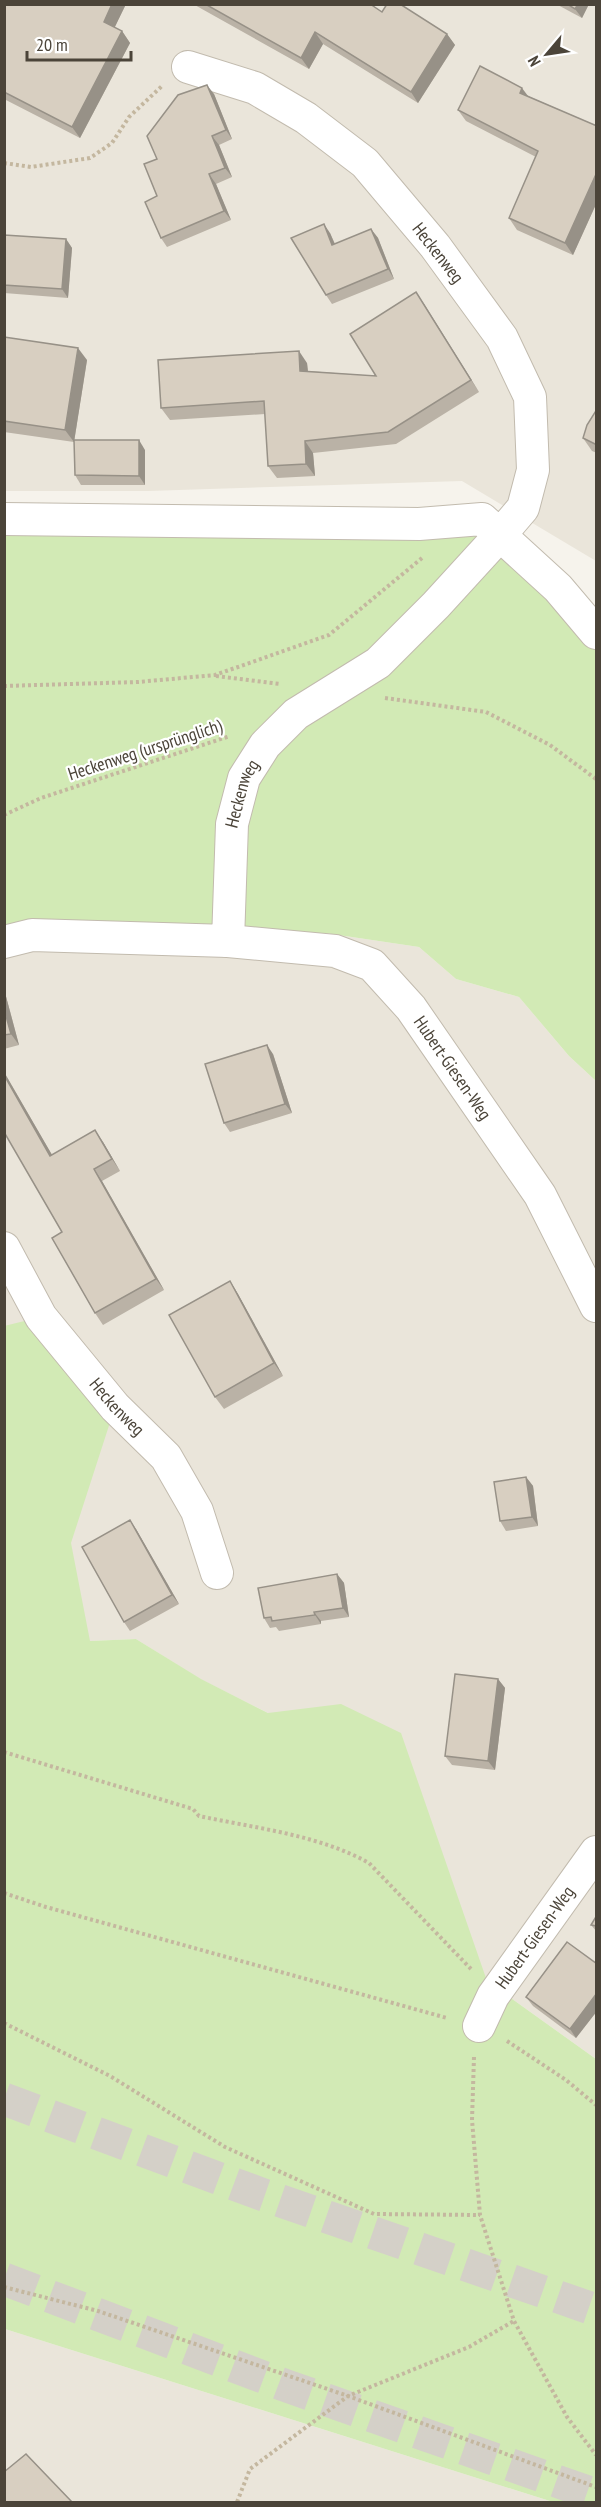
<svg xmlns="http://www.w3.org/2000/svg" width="601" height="2507" font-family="'PT Sans Narrow',sans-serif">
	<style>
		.residential { fill: #eae5da }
		.green { fill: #d2eab5 }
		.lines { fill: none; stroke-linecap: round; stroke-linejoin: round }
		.highway-tunnel { stroke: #d4d0c8; stroke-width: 33; stroke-dasharray: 33 16; stroke-linecap: butt }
		.street-casing { stroke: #c2bbae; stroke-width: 34 }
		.path { stroke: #c4b79f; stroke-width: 4; stroke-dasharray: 3 3; stroke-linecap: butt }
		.street { stroke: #fff; stroke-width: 32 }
		.wall { fill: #bab2a6 }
		.shaded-wall { fill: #979187 }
		.building { fill: #d8cfc1; stroke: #979187; stroke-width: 1.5 }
		.labels { text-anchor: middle; stroke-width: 4.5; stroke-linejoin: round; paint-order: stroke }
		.street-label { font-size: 18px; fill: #4b4439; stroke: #fff }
	</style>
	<rect width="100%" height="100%" fill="#f6f3ec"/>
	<g class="residential">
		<polygon points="5,5 596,5 596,561 462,481 148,491 5,491"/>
		<polygon points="325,933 419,947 456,979 519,997 569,1056 596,1081 596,2059 487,1981 268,1713 200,1679 136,1639 90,1641 5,1632 4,945 298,942"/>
		<polygon points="5,2329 553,2502 5,2502"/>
	</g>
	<g class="green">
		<polygon points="4,519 482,519 596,633 596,1081 569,1056 519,997 456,979 419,947 325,933 298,942 5,945"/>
		<polygon points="41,1317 115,1407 71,1543 90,1641 136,1639 201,1679 268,1713 341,1704 401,1733 487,1981 596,2059 596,2502 553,2502 5,2329 4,1326"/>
	</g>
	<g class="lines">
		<g class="highway-tunnel">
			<polyline points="4,2099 261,2194 596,2310"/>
			<polyline points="4,2279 284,2385 596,2495"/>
		</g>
		<defs>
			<g id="street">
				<polyline points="4,519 419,524 482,519 500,535 523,508 533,470 530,397 502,338 435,246 365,163 306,118 255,88 188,67"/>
				<path id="s1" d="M228 941 335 951 372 965 411 1008 540 1195 596 1306"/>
				<path id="s2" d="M4 942 32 935 228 941 232 824 244 778 265 745 296 714 378 663 436 605 500 535 558 588 596 633"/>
				<path id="s3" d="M4 1248 41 1317 115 1407 166 1457 197 1511 217 1573"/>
				<path id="s4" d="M479 2026 493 1996 596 1852"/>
			</g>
		</defs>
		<use href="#street" class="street-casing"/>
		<g class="path">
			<polyline points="4,163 31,167 90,158 112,143 129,117 163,85"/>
			<polyline points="216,676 280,684"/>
			<polyline points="4,686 138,682 215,675 329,635 422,558"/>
			<polyline points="385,698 486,712 550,745 596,779"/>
			<polyline points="4,815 41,798 230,736"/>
			<path d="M4 1752 193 1809 199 1816C255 1828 319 1835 369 1863L471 1969"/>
			<polyline points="4,1893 46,1907 447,2018"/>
			<polyline points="4,2023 110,2076 225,2147 374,2214 480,2215"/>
			<polyline points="507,2041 566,2080 596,2105"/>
			<polyline points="474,2057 472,2120 480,2215 514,2321 567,2417 596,2455"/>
			<polyline points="4,2287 98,2311 348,2396 596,2487"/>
			<polyline points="237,2502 250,2469 348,2396 469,2347 514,2321"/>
		</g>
		<use href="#street" class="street"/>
	</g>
	<g class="wall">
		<polygon points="4,4 126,4 114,28 122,31 130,43 80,138 4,99"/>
		<polygon points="193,4 370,4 382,12 447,34 455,45 418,103 323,44 309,69"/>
		<polygon points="556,4 589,4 582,18"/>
		<polygon points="214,94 232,139 219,145 232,177 216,184 231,220 167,247 161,238 157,196 157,159"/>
		<polygon points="528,96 597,126 597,202 573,255 517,230 509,218 536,157 466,121 458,110"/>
		<polygon points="371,229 378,238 394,279 332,304 326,295 330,233 335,244"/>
		<polygon points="4,235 66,239 72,248 68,298 4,293"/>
		<polygon points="424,304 479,392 396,444 313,453 315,476 277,478 268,466 265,414 170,420 161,408 307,363 308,371 376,376"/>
		<polygon points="4,337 87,360 74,442 4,432"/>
		<polygon points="597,409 597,453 592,451 583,438"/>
		<polygon points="145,450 145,485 81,485 75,475"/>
		<polygon points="4,989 19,1045 4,1049"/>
		<polygon points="273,1054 292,1113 230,1132 224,1123"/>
		<polygon points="4,1072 52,1155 103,1142 120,1171 102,1181 164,1290 103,1325 95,1313 62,1232 7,1136 4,1138"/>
		<polygon points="230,1281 238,1294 283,1376 224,1409 215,1397"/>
		<polygon points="526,1477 533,1486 538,1526 506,1531 500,1521"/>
		<polygon points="136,1529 179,1604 130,1631 124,1622"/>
		<polygon points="337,1574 344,1583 349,1617 321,1621 321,1624 279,1631 276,1627 270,1628 264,1618"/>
		<polygon points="498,1679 505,1688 495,1770 452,1765 445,1756"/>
		<polygon points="597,1915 597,1932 591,1925"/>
		<polygon points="597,1964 597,2011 576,2038 533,2006 526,1997"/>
	</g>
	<g class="shaded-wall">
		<polygon points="112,4 126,4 112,33 104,22"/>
		<polygon points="578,4 589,4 582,18 575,9"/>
		<polygon points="122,31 130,43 80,138 72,127"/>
		<polygon points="315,32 323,44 309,69 301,58"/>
		<polygon points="447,34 455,45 418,103 411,92"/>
		<polygon points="207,85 214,94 232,139 226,130"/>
		<polygon points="522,88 531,100 520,93"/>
		<polygon points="212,136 219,145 232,177 225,168"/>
		<polygon points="597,172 597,202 573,255 565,243"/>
		<polygon points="209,174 216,184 231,220 224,211"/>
		<polygon points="324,224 330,233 339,254 332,245"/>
		<polygon points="371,229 378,238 394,279 388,269"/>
		<polygon points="66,239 72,248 68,298 62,289"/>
		<polygon points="416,292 424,304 479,392 471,380"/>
		<polygon points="78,348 87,360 74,442 65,430"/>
		<polygon points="299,351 307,363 309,383 300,371"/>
		<polygon points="139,440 145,450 145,485 139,476"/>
		<polygon points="305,441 313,453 315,476 306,464"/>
		<polygon points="4,989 19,1045 11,1034 4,1009"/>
		<polygon points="267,1045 273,1054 292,1113 285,1104"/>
		<polygon points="4,1072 59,1167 50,1156 4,1075"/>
		<polygon points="95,1130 103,1142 120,1171 112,1159"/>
		<polygon points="94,1169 102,1181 164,1290 156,1279"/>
		<polygon points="230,1281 238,1294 283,1376 274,1363"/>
		<polygon points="526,1477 533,1486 538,1526 532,1517"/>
		<polygon points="130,1520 136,1529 179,1604 172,1595"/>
		<polygon points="337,1574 344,1583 349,1617 343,1608"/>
		<polygon points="314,1612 321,1621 321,1624 315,1615"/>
		<polygon points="498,1679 505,1688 495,1770 488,1761"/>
		<polygon points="597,1993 597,2011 576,2038 570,2029"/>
	</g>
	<g class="building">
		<polygon points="4,4 112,4 104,22 122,31 72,127 4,92"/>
		<polygon points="205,4 370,4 382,12 387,4 400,4 447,34 411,92 315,32 301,58"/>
		<polygon points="567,4 578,4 575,9"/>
		<polygon points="480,66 522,88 520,93 597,126 597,172 565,243 509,218 538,151 458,110"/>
		<polygon points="207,85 226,130 212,136 225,168 209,174 224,211 161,238 145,202 157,196 144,164 157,159 147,136 178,95"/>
		<polygon points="324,224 332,245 371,229 388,269 326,295 291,238"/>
		<polygon points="4,235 66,239 62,289 4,285"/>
		<polygon points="416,292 471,380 388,432 305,441 306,464 268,466 264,401 161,408 158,360 299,351 300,371 376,376 350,334"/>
		<polygon points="4,337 78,348 65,430 4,421"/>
		<polygon points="597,409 597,445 583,438 587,425"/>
		<polygon points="74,440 139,440 139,476 75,475"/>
		<polygon points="4,1009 11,1034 4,1035"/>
		<polygon points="267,1045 285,1104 224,1123 205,1064"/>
		<polygon points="4,1075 50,1156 95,1130 112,1159 94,1169 156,1279 95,1313 52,1238 62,1232 4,1132"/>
		<polygon points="230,1281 274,1363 215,1397 169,1315"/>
		<polygon points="526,1477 532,1517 500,1521 494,1482"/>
		<polygon points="130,1520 172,1595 124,1622 82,1547"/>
		<polygon points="337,1574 343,1608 314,1612 315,1615 272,1621 271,1617 264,1618 258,1588"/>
		<polygon points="455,1674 498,1679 488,1761 445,1756"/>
		<polygon points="597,1915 597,1926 591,1925"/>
		<polygon points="567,1942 597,1964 597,1993 570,2029 526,1997"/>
		<polygon points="26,2454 72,2502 4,2502 4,2472"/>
	</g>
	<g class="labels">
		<g class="street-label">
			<text transform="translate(438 253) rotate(52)" y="6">Heckenweg</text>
			<text transform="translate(145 750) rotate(-18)" y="6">Heckenweg (ursprünglich)</text>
			<text dy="6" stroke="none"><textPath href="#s2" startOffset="374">Heckenweg</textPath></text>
			<text dy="6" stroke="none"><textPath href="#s1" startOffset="278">Hubert-Giesen-Weg</textPath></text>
			<text dy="6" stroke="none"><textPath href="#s3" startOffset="196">Heckenweg</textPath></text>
			<text dy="6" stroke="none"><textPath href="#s4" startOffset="105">Hubert-Giesen-Weg</textPath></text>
		</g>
	</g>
	<rect width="601" height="2507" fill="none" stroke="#4b4439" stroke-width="12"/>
	<g transform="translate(547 54) rotate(241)" stroke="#ffffff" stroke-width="4.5" paint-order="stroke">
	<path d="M0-4.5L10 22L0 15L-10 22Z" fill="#4b4439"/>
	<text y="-9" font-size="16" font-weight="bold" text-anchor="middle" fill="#4b4439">N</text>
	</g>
	<path d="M27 51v9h104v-9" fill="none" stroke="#4b4439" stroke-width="3"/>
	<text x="36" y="51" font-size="18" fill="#4b4439" stroke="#ffffff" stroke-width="4.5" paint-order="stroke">20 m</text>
</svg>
